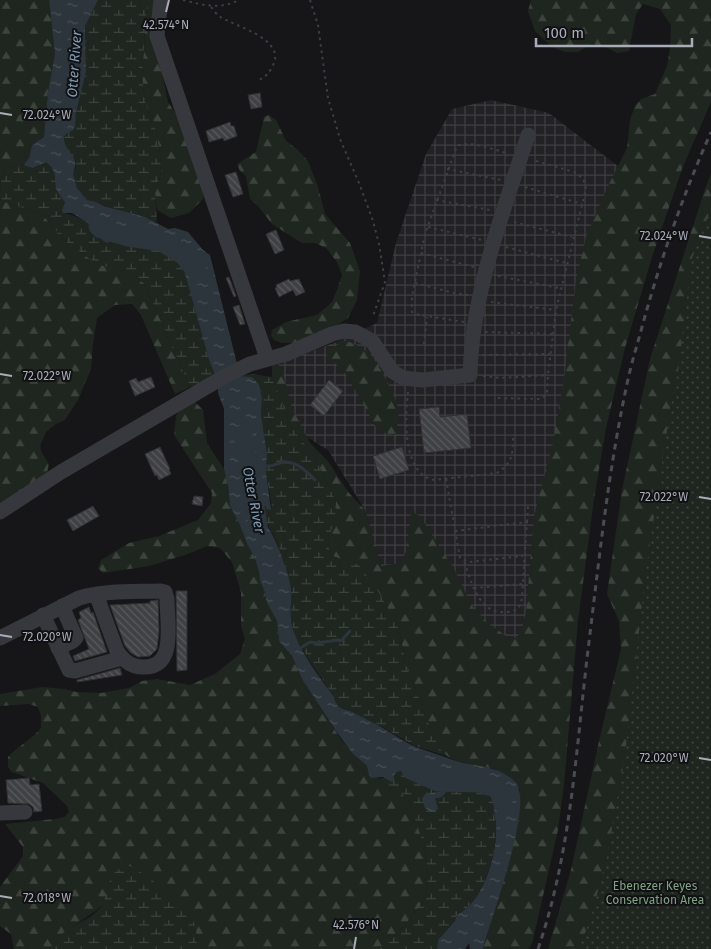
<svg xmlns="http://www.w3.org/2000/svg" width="711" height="949" font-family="'Fira Sans',sans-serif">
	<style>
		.industrial { fill: url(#industrial-grid) }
		.forest { fill: url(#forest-firs) }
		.wetland { fill: url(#wetland-marsh) }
		.park { fill: url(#park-dots) }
		.water { fill: url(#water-ripples) }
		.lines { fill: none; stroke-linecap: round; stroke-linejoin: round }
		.stream { stroke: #2c353c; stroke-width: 3 }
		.river { stroke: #2c353c; stroke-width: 19 }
		.building { fill: url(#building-back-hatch); stroke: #303034 }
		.path { stroke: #3d3f44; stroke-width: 2; stroke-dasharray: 2.5 4; stroke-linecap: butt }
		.minor { stroke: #37383d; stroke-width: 15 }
		.rail { stroke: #4a4c52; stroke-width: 3; stroke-dasharray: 6 5; stroke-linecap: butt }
		.ticks { fill: none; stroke: #a8adb8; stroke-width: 2 }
		.labels { text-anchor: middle; stroke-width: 4; stroke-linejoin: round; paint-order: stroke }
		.park-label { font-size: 12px; fill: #7fa381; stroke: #111113 }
		.water-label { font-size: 14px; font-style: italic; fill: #7f9bb3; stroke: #111113 }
		.ticks-label { font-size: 12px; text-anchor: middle; fill: #a8adb8; stroke: #111113; stroke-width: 4; stroke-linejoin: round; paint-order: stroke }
	</style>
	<defs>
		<pattern id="industrial-grid" width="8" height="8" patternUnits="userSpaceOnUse" patternTransform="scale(1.25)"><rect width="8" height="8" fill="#222225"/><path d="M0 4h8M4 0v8" fill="none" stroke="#3f3f43"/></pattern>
		<pattern id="forest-firs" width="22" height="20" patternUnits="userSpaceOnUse" patternTransform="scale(1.25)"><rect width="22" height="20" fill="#1e261f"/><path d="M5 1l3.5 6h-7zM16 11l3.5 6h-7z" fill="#3c433d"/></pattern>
		<pattern id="wetland-marsh" width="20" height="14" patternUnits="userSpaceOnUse" patternTransform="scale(1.25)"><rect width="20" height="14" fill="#1e261f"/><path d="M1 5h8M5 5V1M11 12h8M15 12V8" fill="none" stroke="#3c433d"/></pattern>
		<pattern id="park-dots" width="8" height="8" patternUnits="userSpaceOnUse" patternTransform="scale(1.25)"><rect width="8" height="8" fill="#1e261f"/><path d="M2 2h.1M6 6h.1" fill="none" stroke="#3c433d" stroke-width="1.8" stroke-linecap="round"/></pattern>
		<pattern id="water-ripples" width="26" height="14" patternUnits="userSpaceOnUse" patternTransform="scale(1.25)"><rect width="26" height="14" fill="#2c353c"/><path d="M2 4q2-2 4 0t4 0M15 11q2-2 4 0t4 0" fill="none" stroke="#485056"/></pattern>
		<pattern id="building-back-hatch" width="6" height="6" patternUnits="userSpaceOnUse" patternTransform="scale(1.25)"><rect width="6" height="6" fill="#404145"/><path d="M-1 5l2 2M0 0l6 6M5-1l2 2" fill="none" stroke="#595a5e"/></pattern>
	</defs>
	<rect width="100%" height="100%" fill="#161618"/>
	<polygon class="industrial" points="491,100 549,113 619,167 526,637 518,649 381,566 365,510 328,450 297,431 274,366 341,340 377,323 396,243 426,154 452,109"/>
	<g class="forest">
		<polygon points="0,0 49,0 55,54 48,91 44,137 32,145 29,158 24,164 5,167 0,183"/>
		<polygon points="147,0 158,0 162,72 168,102 175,113 198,169 205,191 203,199 189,213 171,218 157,210 155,193 161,172 160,153 155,127 146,106 142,77"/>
		<polygon points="531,0 711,0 711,102 682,169 652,257 625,348 606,428 594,499 578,621 564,785 558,830 533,940 529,949 483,949 519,818 520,790 515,783 495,769 456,761 447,756 441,750 429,724 407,668 398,626 340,559 330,555 328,541 336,501 315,458 290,425 272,377 272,365 276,360 283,373 292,408 310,443 327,460 349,493 365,510 381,566 401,563 407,549 411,511 420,516 454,569 472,606 489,624 509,638 515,638 521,633 526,612 534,516 553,443 564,379 576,280 586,237 607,188 627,148 630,120 635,106 641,99 655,94 667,66 670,49 671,25 660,9 643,4 636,14 629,51 617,53 604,46 592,44 578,52 565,52 552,47 535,31 528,11"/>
		<polygon points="269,115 276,120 286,141 297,149 308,161 318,187 325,214 350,243 360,271 357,300 348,318 325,333 294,343 282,343 274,340 271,336 272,330 286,322 317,315 332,302 337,290 342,275 337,262 326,248 315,243 302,243 272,224 258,206 250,199 246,176 240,171 237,164 256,152 264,117"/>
		<polygon points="711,174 711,772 601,878 620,895 702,949 548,949 571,870 599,741 621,649 619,621 607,594 622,490 650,359 705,189"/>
		<polygon points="0,186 3,201 42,214 65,241 97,264 129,273 144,283 190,387 175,394 141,315 132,304 115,305 97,318 93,344 91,369 78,400 65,420 56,424 46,432 40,446 42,453 49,464 46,477 0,508"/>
		<path d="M345 341C352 342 363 348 369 353 377 361 394 393 397 404 400 414 398 425 395 435L385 433 375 426 362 401 344 372 326 355 327 350Z"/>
		<path d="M192 402H195L203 410 207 443 224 469 228 485 230 506 239 523 248 546 254 556 259 572 260 581 264 590 267 603 277 621 279 641 292 656 302 679 340 738 353 754 367 766 369 770 389 788 395 789 408 799 418 825 425 849 428 877 425 900 405 925 384 947 378 949H197C196 918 193 919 171 898L102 905C88 919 58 931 53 949H14L11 934 0 926V887L23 856V847L5 824 55 819 64 817 69 812 67 806 43 783 12 772 8 767V757C18 746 32 739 41 728V716L38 707 29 704 0 706V694L42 687 65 689 76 692 101 693 129 688 142 681 157 679 190 685 215 674 240 654 245 639 241 626V592L232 562 220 548 207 546 188 554 149 566 103 573 98 568 101 560 129 543 159 536 198 520 211 503 212 493 174 435 176 416 182 406Z"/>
	</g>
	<g class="wetland">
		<polygon points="98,0 147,0 142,77 146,106 155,127 160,153 161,172 155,193 157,222 87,200 77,188 73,173 76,167 64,144 65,135 68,134 74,123 86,72 85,26"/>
		<path d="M46 161 56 174V188L65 202 63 208 66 214C71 213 94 225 98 230 102 235 101 239 107 243 115 240 120 235 129 233 140 231 169 243 175 253L178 252 179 248 182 251V263L209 360 216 376 190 387 144 283 129 273 97 264 65 241 42 214 2 201 0 183 5 167 24 164 25 166 34 168Z"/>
		<polygon points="252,374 272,377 290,425 315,458 336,501 335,518 328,541 330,555 359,565 378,591 398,626 407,668 429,724 441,750 447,756 415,746 379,725 338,706 335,703 334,697 309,660 294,635 291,621 291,588 283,559 277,542 247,486 244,461 249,458 257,479 259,493 272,508 266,471 267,454 261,415 262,398 259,384 252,377 240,376"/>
		<path d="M401 771C412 776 422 780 434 781 447 782 473 775 483 780 492 785 498 795 496 806 496 808 494 810 494 813 494 817 496 820 496 824 497 852 484 902 457 915L455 921 438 940 437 949H375L384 947 405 925 425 900 428 877 425 849 408 799 395 789 378 785 371 778 378 779 394 775 397 772Z"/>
		<path d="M130 866 150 878 190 915 196 927 197 949H53C61 923 90 925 102 905 111 888 105 869 130 866Z"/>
	</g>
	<polygon class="park" points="711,208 711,949 579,949 591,917 607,856 625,755 646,570 670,410 678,371 692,258"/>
	<path class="water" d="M49 0H98L85 26 86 72 76 113 75 126 73 130 65 135C60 151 82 154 73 173L77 188 87 200 96 202 104 206 145 217 168 229 175 228 188 232 203 250 210 255 240 376 252 377 259 384 262 398 261 415 267 454 266 471 271 510 267 509 259 493 257 479 249 458 244 461C243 497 273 526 283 560 286 569 290 580 291 589 292 605 288 620 295 635 304 657 320 678 334 697 336 709 343 708 352 712 358 715 364 718 370 721 385 728 400 740 416 747 429 752 443 756 456 761 476 767 500 765 516 783 534 805 490 920 483 949H470L469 943 465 949H437L438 940 455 921 457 915C484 902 498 852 496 824 496 820 494 816 494 812 495 802 499 793 489 784 476 773 467 781 453 780 447 789 450 790 440 798H435L438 809 431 812 425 808 422 799 425 794 444 791 447 785 444 781 421 779 401 771 397 772 394 775V780L392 782 383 777 371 778 369 775 367 766 353 754 336 731 302 679 292 656 279 641 277 621 267 603 264 590 260 581 259 572 254 556 248 546 239 523 230 506 228 485 224 469V409L218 393V382L209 360 182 263V251L178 248V254C176 252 174 250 172 248 165 241 138 231 128 233 120 235 115 241 107 243L102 240 99 231 94 227 72 213H63L62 210 65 202C62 198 57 192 56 188 55 176 56 170 46 162L33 168 25 166 24 164 29 158 32 145 44 137 48 91 55 54Z"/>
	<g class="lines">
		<g class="stream">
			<path d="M264 466C271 467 274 465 280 463 295 459 305 470 315 480"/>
			<polyline points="299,649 310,642 317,643 338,640 341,641 350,631"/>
		</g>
		<g class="river">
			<polyline points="98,226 101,229 128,237 162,242 184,256 198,274"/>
			<polyline points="243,434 258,525"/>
			<polyline points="411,770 438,782 480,783 498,789 503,804"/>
		</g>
	</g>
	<g class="building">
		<polygon points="260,93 262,107 251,109 248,95"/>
		<polygon points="230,122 231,126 234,126 237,136 224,141 223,138 209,142 206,131"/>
		<polygon points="236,172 243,194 233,197 225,175"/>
		<polygon points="276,230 284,250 275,254 266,234"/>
		<polygon points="229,277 236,296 234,297 226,278"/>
		<polygon points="289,279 290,281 299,279 305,292 296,296 293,290 279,297 275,288 277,287 276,285"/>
		<polygon points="239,305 245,324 240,325 233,307"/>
		<polygon points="151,377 155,387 135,396 129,381 136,378 138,382"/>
		<polygon points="329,380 343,391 324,416 310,405"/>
		<polygon points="439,407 440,417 467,414 471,448 424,453 419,409"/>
		<polygon points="160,447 170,469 169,469 171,474 159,480 157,475 155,476 145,454"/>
		<polygon points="402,447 409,470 380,479 373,456"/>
		<polygon points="194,496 203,497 202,506 192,504"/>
		<polygon points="93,506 99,516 73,531 67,520"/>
		<polygon points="176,591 187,591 187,670 177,671"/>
		<polygon points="158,600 159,631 157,649 150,656 138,657 131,653 125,646 110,605 150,603 150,601"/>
		<polygon points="89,607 91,613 93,612 107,652 75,661 73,656 89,649 78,620 81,618 79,612"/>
		<polygon points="120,668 122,675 77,682 77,680"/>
		<polygon points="29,778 30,785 39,784 42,811 34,812 33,807 29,804 8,803 6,780"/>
	</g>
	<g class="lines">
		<g class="path">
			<path d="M183 0C203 5 220 10 239 0"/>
			<polyline points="310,0 318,25 328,98 340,139 359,183 373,221 379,244 385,282 373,316"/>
			<path d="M211 7C214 10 216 14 219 16 233 26 289 39 272 67 269 73 265 78 258 80"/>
			<polyline points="447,169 501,180"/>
			<polyline points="525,187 582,204"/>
			<polyline points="436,200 490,210"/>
			<polyline points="514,222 572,237"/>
			<polyline points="428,227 482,240"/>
			<polyline points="506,247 566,263"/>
			<polyline points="421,253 474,267"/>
			<polyline points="498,276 559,288"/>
			<polyline points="415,283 454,293 468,295"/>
			<polyline points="491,302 556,310"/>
			<path d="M464 322 415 314 412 312V296L425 234 457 146C469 140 496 150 509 154"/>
			<polyline points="485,332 553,334"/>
			<polyline points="424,344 427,317"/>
			<polyline points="483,355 550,354"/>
			<polyline points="483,376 500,378 548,375"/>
			<path d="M408 392C405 417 402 474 434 480L497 473C513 463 513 453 513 436"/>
			<path d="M498 398 538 399 543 398 547 393 548 375 556 310 586 189C585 180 582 177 574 172L533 160"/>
			<polyline points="446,479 460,558 469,562 523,556"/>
			<polyline points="527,522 528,506"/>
			<path d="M455 531 527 522 522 597C521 606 518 611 508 612 478 615 472 583 464 561"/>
			<polyline points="474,588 523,584"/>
		</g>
		<g class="minor">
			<polyline points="161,0 157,36 267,358"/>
			<path d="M0 512 61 472 227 375 250 364 286 354 332 334 344 331 355 332 372 341 392 371 403 378 423 380 470 375C472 292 503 213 528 135"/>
			<polyline points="43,615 69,670 75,671 122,658"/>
			<path d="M0 638 79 598C105 590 134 592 161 591L165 592 167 599C167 623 177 668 143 667 131 667 124 661 117 651L96 594"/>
			<polyline points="58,648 73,641 76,638 62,606"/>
			<polyline points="0,813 25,812"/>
		</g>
		<path class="rail" d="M538 949C571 853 576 750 588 650 599 561 608 472 627 384 631 364 637 346 642 327 660 261 683 195 711 132"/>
	</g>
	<path class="ticks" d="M166 12 169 0M0 113 12 115M699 236 711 238M0 374 12 376M699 497 711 499M0 635 12 637M699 758 711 760M0 896 12 898M354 949 356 937"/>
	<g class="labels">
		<g class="park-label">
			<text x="655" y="890">Ebenezer Keyes<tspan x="655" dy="14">Conservation Area</tspan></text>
		</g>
		<g class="water-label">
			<text transform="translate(74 64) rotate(-86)" y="5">Otter River</text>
			<text transform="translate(254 500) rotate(79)" y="5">Otter River</text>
		</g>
	</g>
	<g class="ticks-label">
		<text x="166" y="29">42.574°N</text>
		<text x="47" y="119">72.024°W</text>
		<text x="664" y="240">72.024°W</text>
		<text x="47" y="380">72.022°W</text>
		<text x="664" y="501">72.022°W</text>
		<text x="47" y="641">72.020°W</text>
		<text x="664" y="762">72.020°W</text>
		<text x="47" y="902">72.018°W</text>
		<text x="356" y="929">42.576°N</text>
	</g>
	<path d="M536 38v8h156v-8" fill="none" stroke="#a8adb8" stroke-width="2.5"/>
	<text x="544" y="38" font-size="15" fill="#a8adb8" stroke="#111113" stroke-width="4" paint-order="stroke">100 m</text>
</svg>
